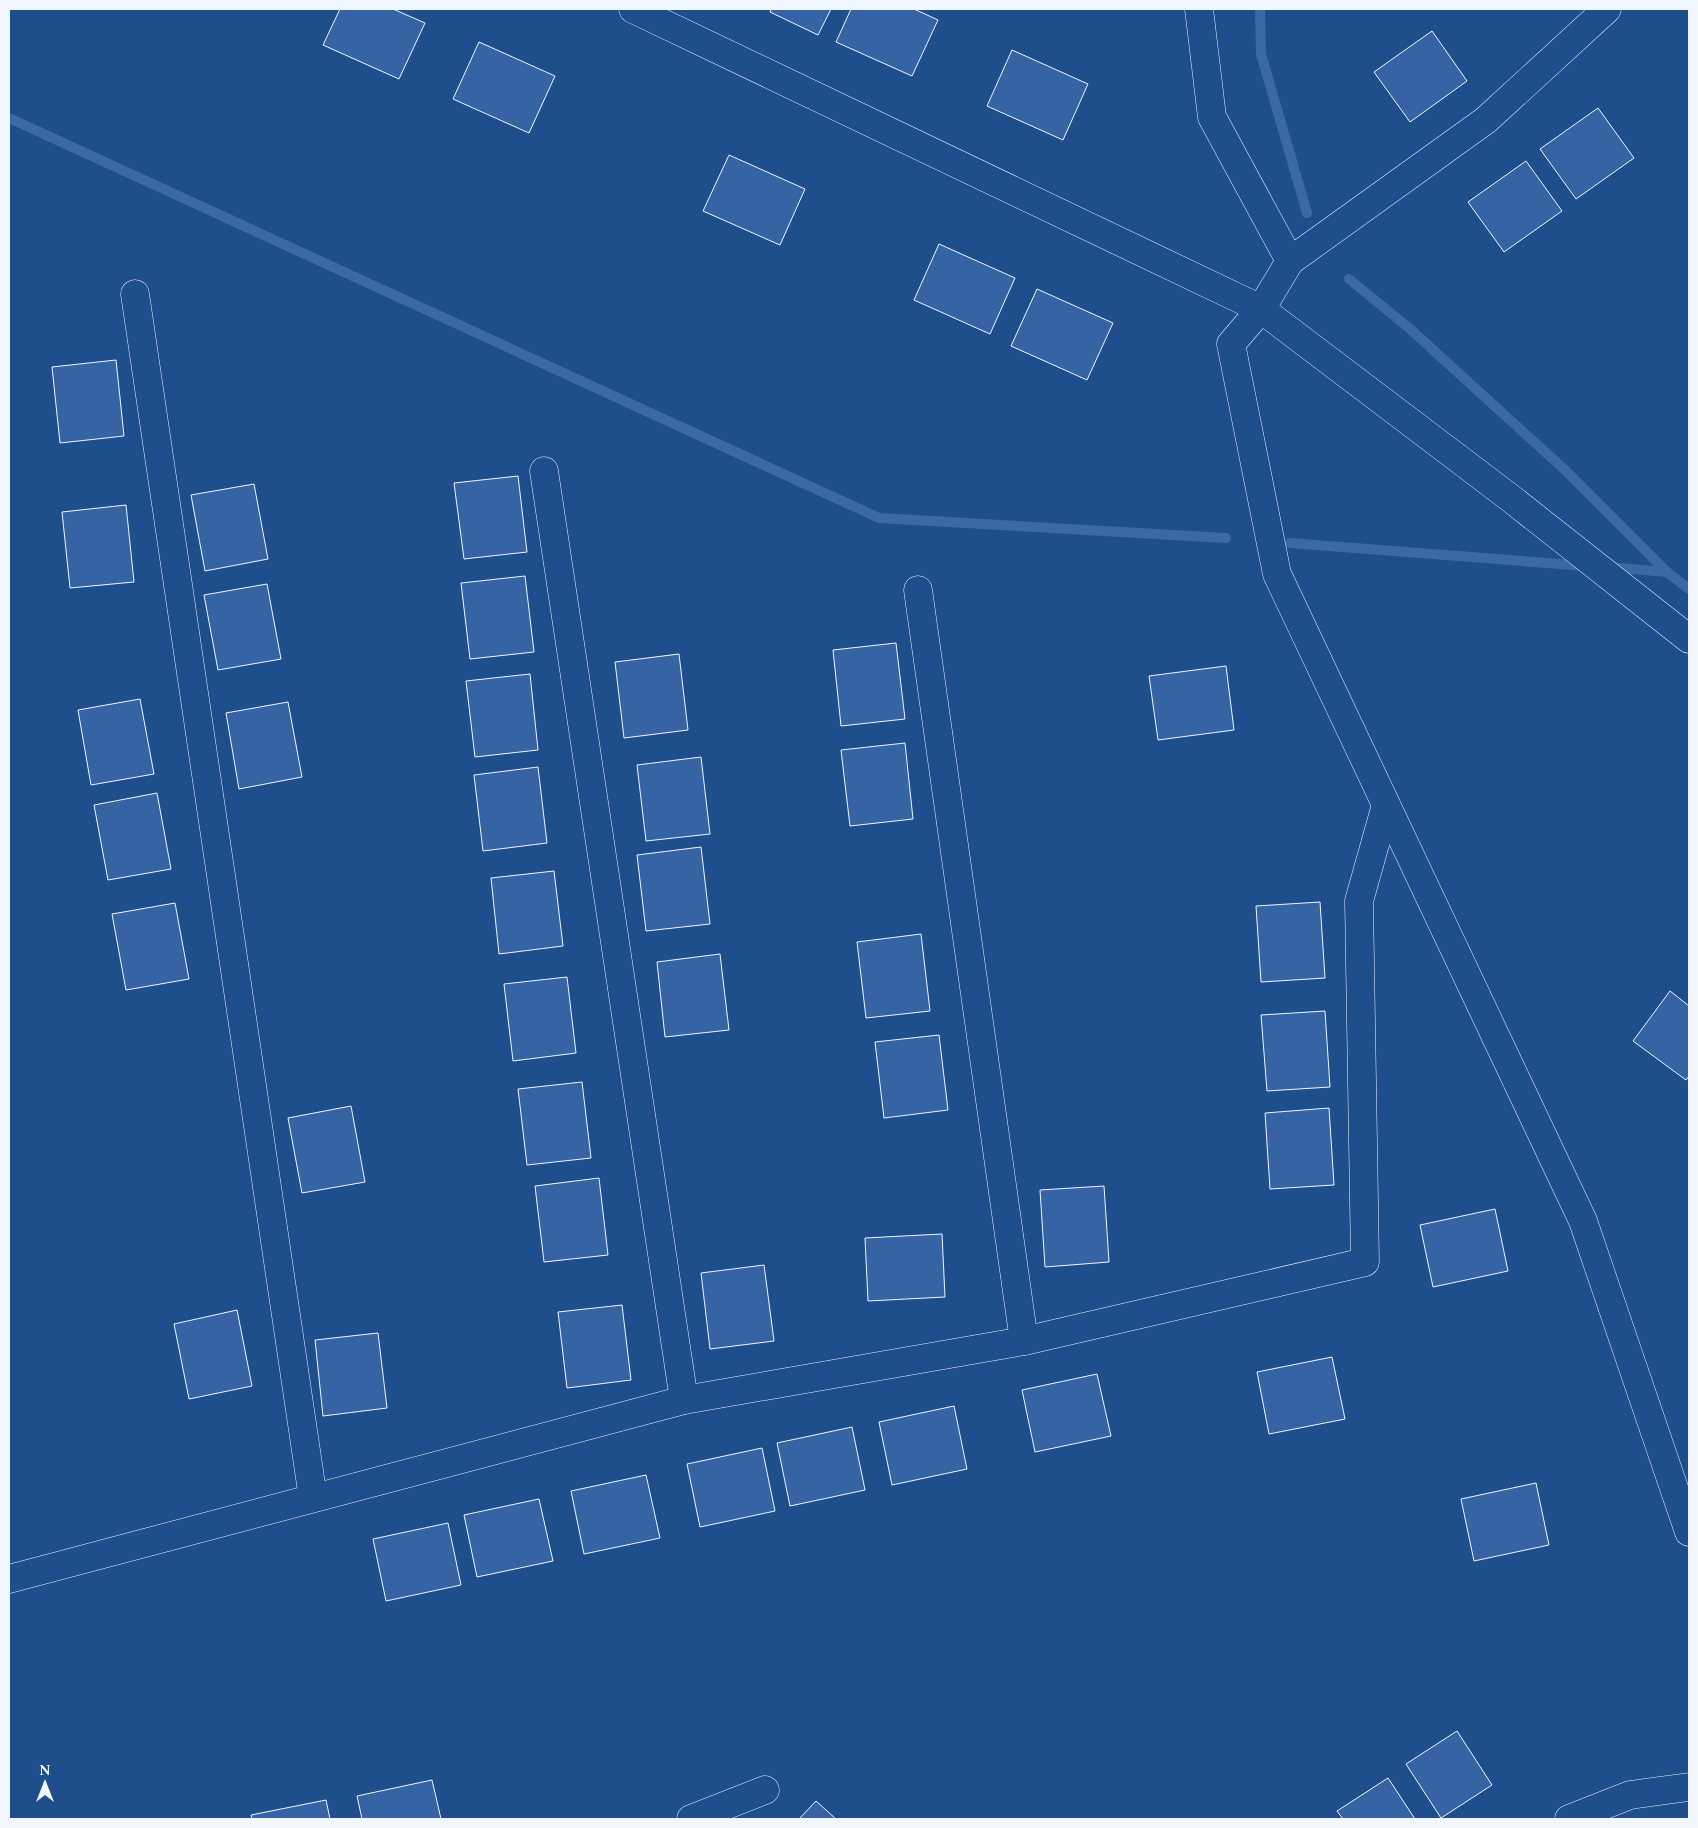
<svg xmlns="http://www.w3.org/2000/svg" width="1698" height="1828" font-family="Spectral,serif">
	<style>
		.lines { fill: none; stroke-linecap: round; stroke-linejoin: round }
		.stream { stroke: #3b69a3; stroke-width: 10 }
		.building { fill: #3563a3; stroke: #f2f6ff }
		.minor-casing { stroke: #f2f6ff; stroke-width: 29 }
		.minor { stroke: #1f4e8c; stroke-width: 28 }
	</style>
	<rect width="100%" height="100%" fill="#1f4e8c"/>
	<g class="lines">
		<g class="stream">
			<polyline points="1260,9 1261,54 1307,213"/>
			<polyline points="9,118 879,518 1226,538"/>
			<polyline points="1349,279 1409,328 1565,470 1667,572 1689,589"/>
			<polyline points="1290,543 1586,566"/>
			<polyline points="1608,567 1667,572"/>
		</g>
	</g>
	<g class="building">
		<polygon points="340,9 393,9 425,23 399,79 323,45"/>
		<polygon points="771,9 831,9 818,35 770,12"/>
		<polygon points="851,9 914,9 938,20 912,76 836,42"/>
		<polygon points="1432,31 1467,81 1410,122 1374,72"/>
		<polygon points="479,42 555,76 529,133 453,99"/>
		<polygon points="1012,50 1088,84 1063,140 987,106"/>
		<polygon points="1598,108 1634,158 1576,199 1540,149"/>
		<polygon points="729,155 805,189 780,245 703,211"/>
		<polygon points="1526,161 1562,211 1504,252 1468,202"/>
		<polygon points="939,244 1015,278 990,334 914,300"/>
		<polygon points="1037,289 1113,323 1087,380 1011,346"/>
		<polygon points="116,360 124,436 60,443 52,367"/>
		<polygon points="518,476 527,552 464,559 454,483"/>
		<polygon points="254,484 268,559 205,571 191,495"/>
		<polygon points="126,505 134,582 70,588 62,512"/>
		<polygon points="525,576 534,652 470,659 461,583"/>
		<polygon points="267,584 281,659 218,670 204,595"/>
		<polygon points="896,643 905,719 841,726 833,650"/>
		<polygon points="679,654 688,730 624,738 615,662"/>
		<polygon points="1226,666 1234,730 1158,740 1149,676"/>
		<polygon points="530,674 538,750 475,757 466,681"/>
		<polygon points="140,699 154,774 91,785 78,710"/>
		<polygon points="288,702 302,777 239,789 226,713"/>
		<polygon points="905,743 913,819 850,826 841,750"/>
		<polygon points="701,757 710,834 646,841 637,765"/>
		<polygon points="538,767 547,843 483,851 474,775"/>
		<polygon points="157,793 171,869 108,880 94,805"/>
		<polygon points="701,847 710,924 646,931 637,855"/>
		<polygon points="554,871 563,946 499,954 491,878"/>
		<polygon points="1320,902 1325,978 1261,982 1256,906"/>
		<polygon points="175,903 189,979 126,990 112,914"/>
		<polygon points="921,934 930,1011 866,1018 857,942"/>
		<polygon points="720,954 729,1030 665,1037 657,962"/>
		<polygon points="567,977 576,1053 513,1061 504,984"/>
		<polygon points="1670,991 1689,1006 1689,1076 1686,1080 1633,1041"/>
		<polygon points="1325,1011 1330,1087 1267,1091 1261,1015"/>
		<polygon points="939,1035 948,1110 884,1118 875,1042"/>
		<polygon points="582,1082 591,1158 527,1165 518,1089"/>
		<polygon points="351,1106 365,1182 302,1193 288,1118"/>
		<polygon points="1329,1108 1334,1185 1270,1189 1265,1113"/>
		<polygon points="599,1178 608,1255 544,1262 535,1186"/>
		<polygon points="1104,1186 1109,1262 1045,1267 1040,1190"/>
		<polygon points="1495,1209 1508,1271 1433,1287 1420,1225"/>
		<polygon points="942,1234 945,1297 868,1301 865,1238"/>
		<polygon points="764,1265 774,1341 710,1349 701,1273"/>
		<polygon points="622,1305 631,1380 567,1388 558,1312"/>
		<polygon points="237,1310 252,1386 189,1399 174,1324"/>
		<polygon points="378,1333 387,1408 323,1416 315,1340"/>
		<polygon points="1332,1357 1345,1419 1269,1434 1257,1372"/>
		<polygon points="1097,1374 1111,1436 1035,1452 1022,1390"/>
		<polygon points="954,1406 967,1469 892,1485 879,1422"/>
		<polygon points="852,1427 865,1490 790,1506 777,1443"/>
		<polygon points="762,1448 775,1511 700,1527 687,1464"/>
		<polygon points="646,1475 660,1538 584,1554 571,1491"/>
		<polygon points="1536,1483 1549,1545 1474,1561 1461,1499"/>
		<polygon points="539,1499 553,1561 477,1577 464,1515"/>
		<polygon points="448,1523 461,1585 386,1601 373,1539"/>
		<polygon points="1457,1731 1492,1785 1441,1818 1406,1764"/>
		<polygon points="1388,1778 1415,1819 1343,1819 1337,1811"/>
		<polygon points="432,1780 441,1819 362,1819 357,1796"/>
		<polygon points="326,1800 330,1819 252,1819 251,1815"/>
		<polygon points="816,1801 836,1819 799,1819"/>
	</g>
	<g class="lines">
		<defs>
			<g id="minor">
				<polyline points="633,9 1261,309 1509,497 1689,639"/>
				<polyline points="1199,9 1212,117 1290,261"/>
				<polyline points="1607,9 1486,120 1290,261 1261,309 1231,344 1277,574 1583,1221 1689,1532"/>
				<polyline points="135,294 313,1498"/>
				<polyline points="544,471 684,1400"/>
				<polyline points="918,590 1024,1341"/>
				<polyline points="9,1579 684,1400 1024,1341 1365,1262 1359,901 1386,805"/>
				<polyline points="691,1819 765,1790"/>
				<polyline points="1569,1819 1630,1795 1689,1787"/>
			</g>
		</defs>
		<use href="#minor" class="minor-casing"/>
		<use href="#minor" class="minor"/>
	</g>
	<rect width="1698" height="1828" fill="none" stroke="#f2f6ff" stroke-width="20"/>
	<g transform="translate(45 1783)" stroke="#1f4e8c" stroke-width="4" paint-order="stroke">
	<path d="M0-4L9 19L0 12L-9 19Z" fill="#f2f6ff"/>
	<text y="-8" font-size="14" font-weight="bold" text-anchor="middle" fill="#f2f6ff">N</text>
	</g>
</svg>
